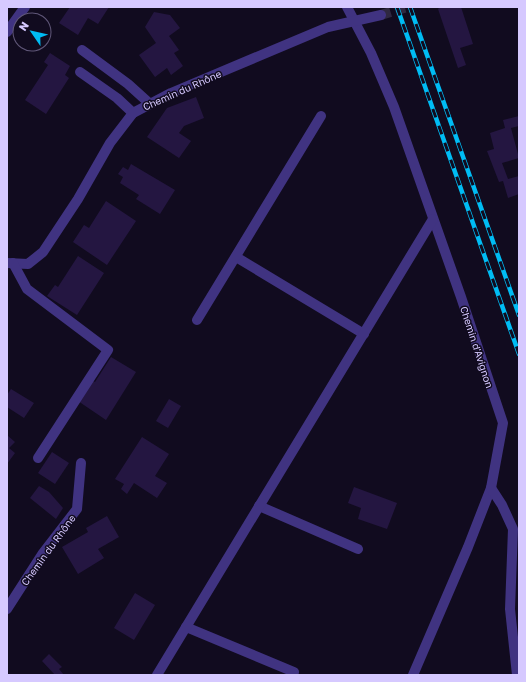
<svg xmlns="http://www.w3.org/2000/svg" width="526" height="682" font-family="'Golos Text',sans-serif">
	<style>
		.building { fill: #241641 }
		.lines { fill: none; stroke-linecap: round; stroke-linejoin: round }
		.minor-tunnel { stroke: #2f2841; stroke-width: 10; stroke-dasharray: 10 5; stroke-linecap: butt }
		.minor { stroke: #403381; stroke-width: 10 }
		.rail-casing { stroke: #00bcf4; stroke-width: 4.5 }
		.rail { stroke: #110b1f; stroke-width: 3; stroke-dasharray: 9; stroke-linecap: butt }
		.labels { text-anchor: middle; stroke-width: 3; stroke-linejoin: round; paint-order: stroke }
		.street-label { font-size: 10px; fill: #d6c9ff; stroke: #110b1f }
	</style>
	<rect width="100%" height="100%" fill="#110b1f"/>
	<g class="building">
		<polygon points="70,7 109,7 98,24 88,18 78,35 59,23"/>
		<polygon points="440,7 461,7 473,44 460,48 466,65 458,68 438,9"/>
		<polygon points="154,12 170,15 180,28 169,36 179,50 174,53 183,66 171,75 167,68 155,77 139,55 156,43 145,27"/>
		<polygon points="50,53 70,66 65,75 69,78 46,114 25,100 48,65 44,62"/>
		<polygon points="196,97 204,118 184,126 179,133 191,141 179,158 147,137 167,108"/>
		<polygon points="519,116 519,126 511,128 519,158 502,163 508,179 519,176 519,194 508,198 503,181 499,182 487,151 494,149 490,133 505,128 503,120"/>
		<polygon points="131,164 175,190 160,214 136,199 139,195 120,183 123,177 118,174 123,167 128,170"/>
		<polygon points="106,201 136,221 107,265 73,242 84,225 89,228"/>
		<polygon points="78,256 104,273 77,315 47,296 55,285 58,287"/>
		<polygon points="111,357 136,372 106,420 78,401 91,380 95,382"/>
		<polygon points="11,389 34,403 24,418 7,407 7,395"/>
		<polygon points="169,399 181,406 168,428 156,421"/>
		<polygon points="7,435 15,442 9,448 15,453 7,464"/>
		<polygon points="142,437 169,454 155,476 167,483 157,498 134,483 127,494 121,489 124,484 115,479"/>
		<polygon points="52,452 69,463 55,484 38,473"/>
		<polygon points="39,486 49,492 63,508 56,519 30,498"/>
		<polygon points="354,487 397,503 387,529 358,519 361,508 348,503"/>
		<polygon points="107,516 119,537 98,549 104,558 78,574 62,547 88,532 86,528"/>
		<polygon points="135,593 155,605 134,640 114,628"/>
		<polygon points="49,654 62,667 59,669 64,675 55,675 42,661"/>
	</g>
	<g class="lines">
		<polyline class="minor-tunnel" points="381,15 407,7"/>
		<g class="minor">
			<polyline points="347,7 371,53 394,107 461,297 503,423 491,488 468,547 413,675"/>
			<polyline points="7,32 25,7"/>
			<polyline points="82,50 128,84 149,103"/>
			<polyline points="80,72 117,98 133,113"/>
			<polyline points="236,257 364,334"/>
			<polyline points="7,263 28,264 43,252 78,199 110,143 133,113 171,93 328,27 381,15"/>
			<polyline points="13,263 27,289 108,350 38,458"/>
			<polyline points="197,320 321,116"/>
			<polyline points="491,488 502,505 513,529 510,609 517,675"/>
			<polyline points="259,506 358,549"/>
			<polyline points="7,609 43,553 77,509 81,463"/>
			<polyline points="186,627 294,672"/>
			<polyline points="157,675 433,219"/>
		</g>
		<defs>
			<g id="rail">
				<polyline points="397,7 519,354"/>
				<polyline points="410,7 519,315"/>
			</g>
		</defs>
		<use href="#rail" class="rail-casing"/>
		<use href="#rail" class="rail"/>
	</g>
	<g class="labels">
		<g class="street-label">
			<text transform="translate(182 90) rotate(-24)" y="4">Chemin du Rhône</text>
			<text transform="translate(477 347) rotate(72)" y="4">Chemin d'Avignon</text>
			<text transform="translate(48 550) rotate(-54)" y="4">Chemin du Rhône</text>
		</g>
	</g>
	<rect width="526" height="682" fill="none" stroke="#d6c9ff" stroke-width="16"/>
	<g transform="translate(32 32) rotate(304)"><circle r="19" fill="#110b1f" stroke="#605779"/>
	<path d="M0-3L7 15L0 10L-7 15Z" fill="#00bcf4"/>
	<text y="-6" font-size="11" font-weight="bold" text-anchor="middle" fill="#d6c9ff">N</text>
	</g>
</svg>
